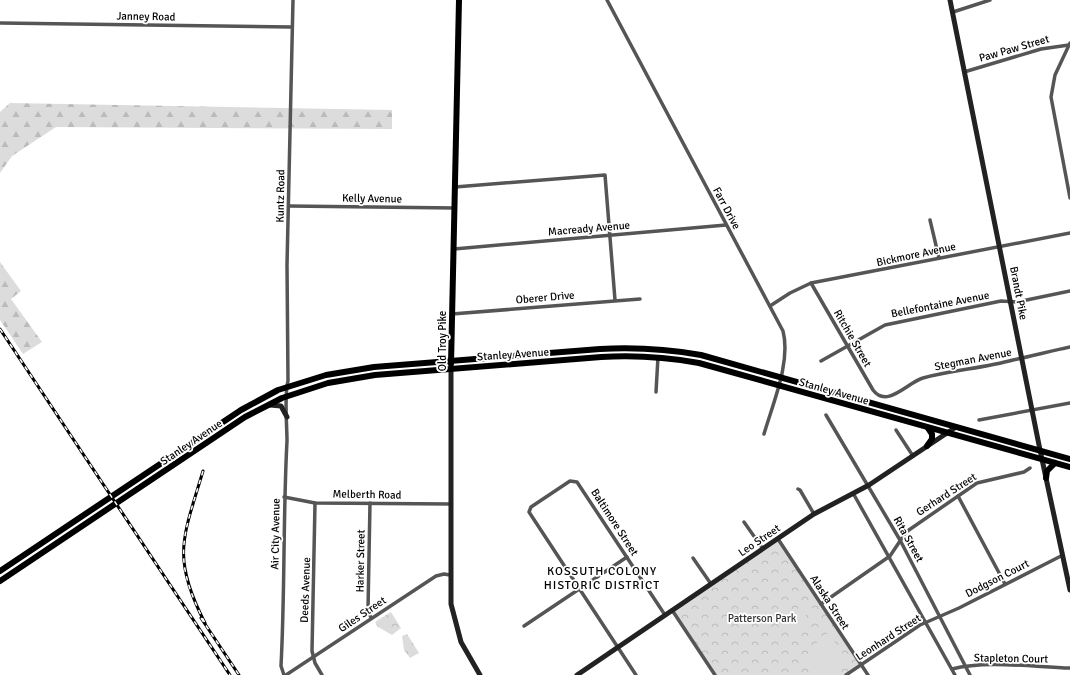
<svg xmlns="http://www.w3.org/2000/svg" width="1070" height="675" font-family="Signika,sans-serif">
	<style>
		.forest { fill: url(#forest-firs) }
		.park { fill: url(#park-crowns) }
		.pitch { fill: #dcdcdc }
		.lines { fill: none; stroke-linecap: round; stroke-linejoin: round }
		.street { stroke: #555; stroke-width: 3.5 }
		.secondary { stroke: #222; stroke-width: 5 }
		.primary { stroke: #000; stroke-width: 6 }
		.rail-casing { stroke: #000; stroke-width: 3 }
		.rail { stroke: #fff; stroke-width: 1.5; stroke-dasharray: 4.5; stroke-linecap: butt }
		.labels { text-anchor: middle; stroke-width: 3.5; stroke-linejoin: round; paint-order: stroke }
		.street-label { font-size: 11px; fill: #000; stroke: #fff }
		.park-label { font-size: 11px; fill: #333; stroke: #fff }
		.neighbourhood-label { font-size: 12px; letter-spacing: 1px; fill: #000; stroke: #fff }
	</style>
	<defs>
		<pattern id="forest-firs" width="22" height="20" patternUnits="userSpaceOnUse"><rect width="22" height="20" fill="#dcdcdc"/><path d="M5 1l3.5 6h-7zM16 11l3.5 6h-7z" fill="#bbb"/></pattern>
		<pattern id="park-crowns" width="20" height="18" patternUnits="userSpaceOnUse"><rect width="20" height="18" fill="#dcdcdc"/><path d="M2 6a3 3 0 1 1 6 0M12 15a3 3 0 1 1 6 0" fill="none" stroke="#bbb"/></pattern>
	</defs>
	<rect width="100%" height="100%" fill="#fff"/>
	<g class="forest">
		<polygon points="10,103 392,110 392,129 56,127 12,156 0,173 0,112"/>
		<polygon points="0,262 21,291 11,299 42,342 23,354 0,320"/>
	</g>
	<g class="park">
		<polygon points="778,539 861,665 846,675 715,675 672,610"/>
		<polygon points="391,612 401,628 392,635 378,627 375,622"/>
		<polygon points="407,634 419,653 410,658 404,650 402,636"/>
	</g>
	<g class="pitch">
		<polygon points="808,602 817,615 810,619 802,606"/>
		<polygon points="800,607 809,620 803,624 794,611"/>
		<polygon points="792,612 801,625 794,630 785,616"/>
		<path d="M828 633 849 663 831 675H813C802 656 813 644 828 633Z"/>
	</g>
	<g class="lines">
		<g class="street">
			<path d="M607 0 783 331C791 362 773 403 764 434"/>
			<polyline points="953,12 990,0"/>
			<polyline points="0,23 291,27"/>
			<polyline points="1070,43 1055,75 1051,97 1070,198"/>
			<polyline points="964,72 1041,49 1069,45"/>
			<polyline points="455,187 605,175 615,300"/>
			<polyline points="289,206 455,208"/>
			<polyline points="930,220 939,258"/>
			<polyline points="454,249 726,225"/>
			<path d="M811 283 873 390C887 409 908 382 923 378 953 370 984 368 1013 360 1032 356 1051 351 1070 347"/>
			<polyline points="770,306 790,293 811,283 1070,233"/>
			<polyline points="452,314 640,299"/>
			<polyline points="821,361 885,325 1001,301 1017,302 1070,291"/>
			<polyline points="656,392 658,357"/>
			<polyline points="826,415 900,540 970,675"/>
			<polyline points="979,420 1070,403"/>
			<polyline points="896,430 913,456"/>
			<polyline points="798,489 800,490 814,514"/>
			<polyline points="853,493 955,675"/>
			<polyline points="958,496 1005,584"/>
			<polyline points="284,497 315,503 451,504"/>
			<polyline points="315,503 312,651 315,663 322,675"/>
			<polyline points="370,503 368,610 371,618"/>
			<polyline points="744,522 763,549"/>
			<polyline points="778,539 868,675"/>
			<polyline points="693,558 711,584"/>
			<polyline points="821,604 890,556 906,532 977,483 1024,472 1030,468"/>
			<polyline points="672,610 715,675"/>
			<polyline points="524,626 627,557"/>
			<path d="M952 669C986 660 1034 667 1070 668"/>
			<path d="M284 675 281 666C285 591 283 516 287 441 287 425 284 395 288 381L287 265 293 0"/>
			<polyline points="286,675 436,576 444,574 450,575"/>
			<polyline points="636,675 529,512 531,507 570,481 577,482 665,615"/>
			<polyline points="846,675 920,625 959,608 1061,556"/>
		</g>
		<g class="secondary">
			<polyline points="950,0 1040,450 1070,590"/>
			<polyline points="451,369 451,604 461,642 480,675"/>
			<polyline points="270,405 281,406 287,417"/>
			<polyline points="577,675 814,514 869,485 956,427"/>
		</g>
		<g class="primary">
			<polyline points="451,364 459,0"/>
			<polyline points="927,446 932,439 932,434 928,428"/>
			<polyline points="1046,478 1047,471 1055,463"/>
			<path d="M0 571 241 410 278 390 326 375 374 367 600 349C635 347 667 349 701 355L1070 459"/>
			<path d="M0 581 245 417 282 398 328 383 375 375 601 357C634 355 666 357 699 363L1070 467"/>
		</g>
		<defs>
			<g id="rail">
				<polyline points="0,329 230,675"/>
				<path d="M203 471C183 538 171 557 205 623"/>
				<polyline points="201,618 239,675"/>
			</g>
		</defs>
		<use href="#rail" class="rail-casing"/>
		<use href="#rail" class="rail"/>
	</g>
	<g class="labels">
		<g class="street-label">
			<text transform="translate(146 16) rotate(1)" y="4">Janney Road</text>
			<text transform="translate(1014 48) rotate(-16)" y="4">Paw Paw Street</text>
			<text transform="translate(280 196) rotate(-89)" y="4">Kuntz Road</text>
			<text transform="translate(372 198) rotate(1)" y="4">Kelly Avenue</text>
			<text transform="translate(727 208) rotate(62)" y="4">Farr Drive</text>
			<text transform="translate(589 228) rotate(-5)" y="4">Macready Avenue</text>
			<text transform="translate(916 254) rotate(-12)" y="4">Bickmore Avenue</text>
			<text transform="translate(1019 293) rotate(79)" y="4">Brandt Pike</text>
			<text transform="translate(545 297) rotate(-5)" y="4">Oberer Drive</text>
			<text transform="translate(940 304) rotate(-11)" y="4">Bellefontaine Avenue</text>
			<text transform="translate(853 338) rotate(60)" y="4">Ritchie Street</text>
			<text transform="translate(442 341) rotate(-90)" y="4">Old Troy Pike</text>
			<text transform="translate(513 354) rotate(-4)" y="4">Stanley Avenue</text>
			<text transform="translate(973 359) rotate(-11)" y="4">Stegman Avenue</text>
			<text transform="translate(834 391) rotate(16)" y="4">Stanley Avenue</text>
			<text transform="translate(191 442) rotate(-34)" y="4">Stanley Avenue</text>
			<text transform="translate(367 494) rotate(1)" y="4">Melberth Road</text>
			<text transform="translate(946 494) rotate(-33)" y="4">Gerhard Street</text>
			<text transform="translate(615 522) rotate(57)" y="4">Baltimore Street</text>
			<text transform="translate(275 534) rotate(-89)" y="4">Air City Avenue</text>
			<text transform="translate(909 539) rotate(61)" y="4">Rita Street</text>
			<text transform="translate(759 540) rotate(-34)" y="4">Leo Street</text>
			<text transform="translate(360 561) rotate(-89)" y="4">Harker Street</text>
			<text transform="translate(997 578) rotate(-27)" y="4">Dodgson Court</text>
			<text transform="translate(305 590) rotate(-88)" y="4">Deeds Avenue</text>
			<text transform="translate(830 602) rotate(57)" y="4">Alaska Street</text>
			<text transform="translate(362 614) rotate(-34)" y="4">Giles Street</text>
			<text transform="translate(888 637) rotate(-33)" y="4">Leonhard Street</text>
			<text transform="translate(1011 658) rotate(1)" y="4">Stapleton Court</text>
		</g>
		<g class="park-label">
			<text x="762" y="622">Patterson Park</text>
		</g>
		<g class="neighbourhood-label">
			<text x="602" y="575">KOSSUTH COLONY<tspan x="602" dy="14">HISTORIC DISTRICT</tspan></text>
		</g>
	</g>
</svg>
